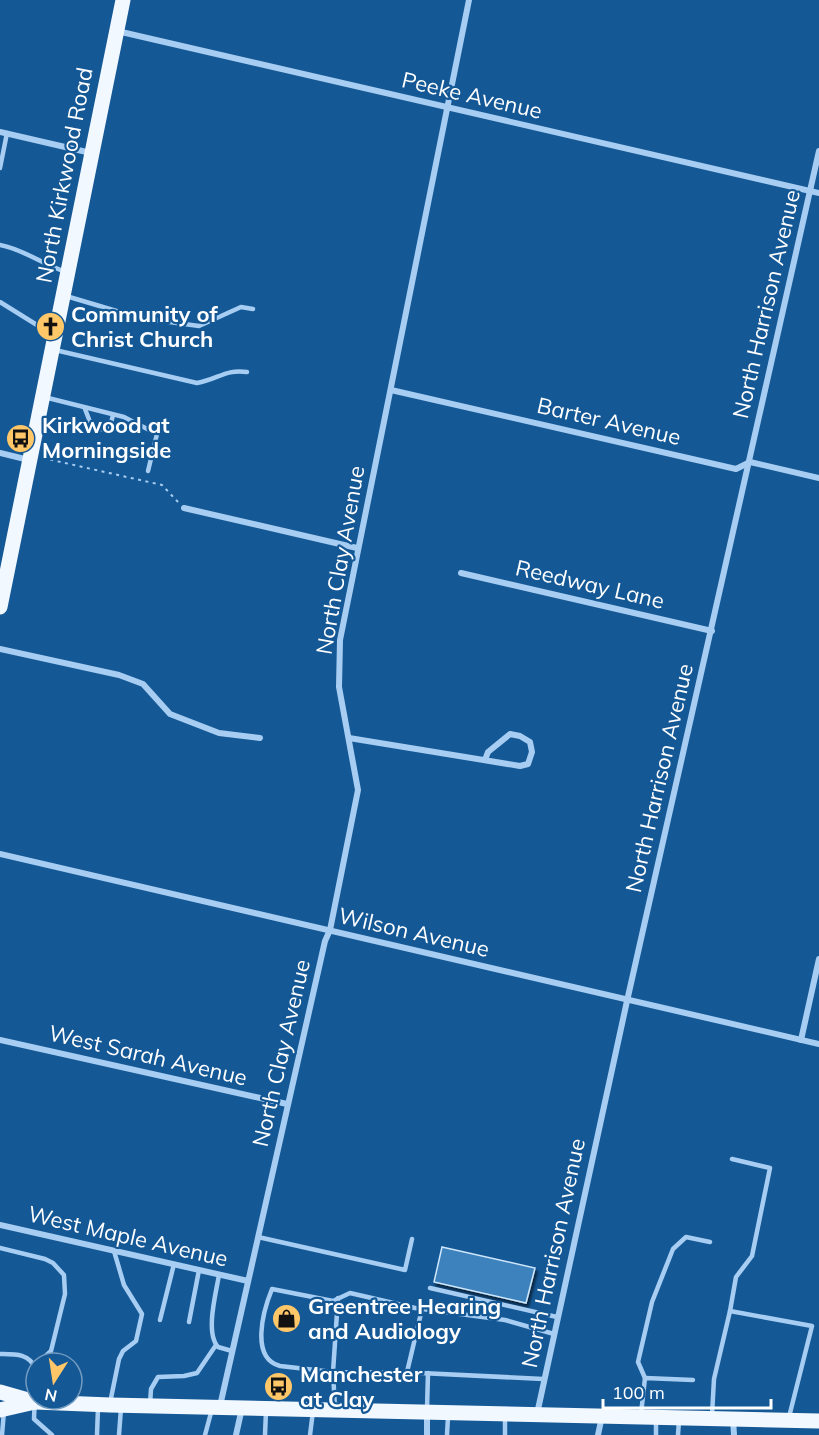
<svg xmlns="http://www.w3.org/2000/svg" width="819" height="1435" font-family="Mulish,sans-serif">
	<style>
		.building { fill: #3e81bd; stroke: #cee7fc; stroke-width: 1.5; filter: url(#shadow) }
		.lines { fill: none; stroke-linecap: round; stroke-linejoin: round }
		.path { stroke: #a7cef2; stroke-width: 2; stroke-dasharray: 3 4.5; stroke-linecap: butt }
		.service { stroke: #a7cef2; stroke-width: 4.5 }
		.minor { stroke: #a7cef2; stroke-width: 6 }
		.primary { stroke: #f1f8ff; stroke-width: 15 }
		.labels { text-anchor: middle; stroke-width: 4.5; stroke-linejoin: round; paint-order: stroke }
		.street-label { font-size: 22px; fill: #fff; stroke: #155896 }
		.poi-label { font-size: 22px; font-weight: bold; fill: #fff; stroke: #155896; text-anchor: start }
	</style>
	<defs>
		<filter id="shadow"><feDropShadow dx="2" dy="3.5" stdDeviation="1.5" flood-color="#0009"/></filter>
	</defs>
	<rect width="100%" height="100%" fill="#155896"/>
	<polygon class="building" points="442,1247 535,1268 526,1303 434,1282"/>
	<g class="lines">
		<polyline class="path" points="43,458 162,485 178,502"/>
		<g class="service">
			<polyline points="0,168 7,133"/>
			<path d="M0 245C23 249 42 264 66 272"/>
			<polyline points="66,296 140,318 199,326 241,307 253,309"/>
			<polyline points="0,302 53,335"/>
			<path d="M55 350 197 383C219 379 225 369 247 372"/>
			<polyline points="44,397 124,417 157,434 148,471"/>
			<polyline points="85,409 92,427 109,431 113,415"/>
			<polyline points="258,1237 405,1270 412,1239"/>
			<polyline points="0,1248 45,1259 53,1263 64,1275 65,1294 51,1351 38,1363"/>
			<path d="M219 1275C216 1293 205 1333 218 1347L232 1351"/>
			<polyline points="430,1288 557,1317"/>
			<polyline points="338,1298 333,1372 421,1373 543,1379"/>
			<polyline points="730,1311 736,1277 752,1256 770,1168 732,1159"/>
			<polyline points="160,1320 174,1264"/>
			<polyline points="189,1322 199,1270"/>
			<path d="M0 1354C15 1354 29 1353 36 1369L34 1419 52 1435"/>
			<polyline points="407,1372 422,1309"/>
			<polyline points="645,1378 638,1362 652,1302 673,1249 686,1237 710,1242"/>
			<polyline points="110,1403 119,1359 123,1351 136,1341 142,1314 124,1285 114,1251"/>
			<polyline points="150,1404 151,1389 158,1377 184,1376 197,1373 216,1345"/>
			<path d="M335 1408 333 1372 280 1366C250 1358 263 1311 272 1289L333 1301 350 1293 415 1308 505 1320 554 1334"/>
			<polyline points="427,1409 428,1373"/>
			<polyline points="641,1414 645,1378 693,1380"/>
			<polyline points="712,1415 714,1379 730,1311 812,1326 789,1417"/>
			<polyline points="2,1435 4,1411"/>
			<polyline points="97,1435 98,1408"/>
			<polyline points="119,1435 121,1408"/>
			<polyline points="205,1435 212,1409"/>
			<polyline points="265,1435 266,1411"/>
			<polyline points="310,1435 313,1411"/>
			<polyline points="447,1435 448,1417"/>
			<polyline points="505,1435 505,1416"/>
			<polyline points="656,1435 656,1420"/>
			<polyline points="678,1435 679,1420"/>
		</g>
		<g class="minor">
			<polyline points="117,31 819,193"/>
			<polyline points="0,132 91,153"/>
			<polyline points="391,390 736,469 750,462 819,478"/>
			<polyline points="0,453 29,460"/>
			<polyline points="184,508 357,548"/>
			<polyline points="461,573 712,631"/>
			<polyline points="0,649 119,675 143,684 170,714 219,733 260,738"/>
			<polyline points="349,738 520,766 528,764 532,752 530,742 520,736 510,734 488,752 485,760"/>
			<polyline points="0,854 819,1044"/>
			<polyline points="0,1040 287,1104"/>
			<polyline points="801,1040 819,959"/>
			<polyline points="0,1225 248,1281"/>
			<polyline points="220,1406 325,941 330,930 358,790 339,687 340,640 469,0"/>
			<polyline points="537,1414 627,1001 819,151"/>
			<polyline points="733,1419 734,1435"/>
			<polyline points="236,1435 242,1408"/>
			<polyline points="427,1435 427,1412"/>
			<polyline points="598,1435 602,1416"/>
		</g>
		<g class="primary">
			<polyline points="0,607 123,0"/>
			<polyline points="0,1392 35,1402 110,1405 819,1421"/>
			<polyline points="0,1410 35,1402"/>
		</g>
	</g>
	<defs>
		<symbol id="church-disc" viewBox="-11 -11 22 22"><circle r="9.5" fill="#ffc767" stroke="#155896"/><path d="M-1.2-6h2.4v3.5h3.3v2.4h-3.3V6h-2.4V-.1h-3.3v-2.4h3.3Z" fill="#111"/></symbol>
		<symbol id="bus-disc" viewBox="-11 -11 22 22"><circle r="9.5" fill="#ffc767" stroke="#155896"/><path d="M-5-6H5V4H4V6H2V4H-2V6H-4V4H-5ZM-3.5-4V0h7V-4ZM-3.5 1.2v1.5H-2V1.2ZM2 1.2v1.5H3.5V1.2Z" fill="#111"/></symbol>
		<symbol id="shop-disc" viewBox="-11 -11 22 22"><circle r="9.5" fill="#ffc767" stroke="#155896"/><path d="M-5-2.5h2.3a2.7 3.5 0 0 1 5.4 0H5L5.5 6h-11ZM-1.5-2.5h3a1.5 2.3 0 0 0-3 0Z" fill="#111"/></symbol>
	</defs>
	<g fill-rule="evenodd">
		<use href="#church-disc" x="34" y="310" width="33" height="33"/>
		<use href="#bus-disc" x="4" y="422" width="33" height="33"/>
		<use href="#shop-disc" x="270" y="1302" width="33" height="33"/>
		<use href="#bus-disc" x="262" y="1370" width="33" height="33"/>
	</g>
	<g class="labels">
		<g class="street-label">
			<text transform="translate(472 95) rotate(13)" y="8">Peeke Avenue</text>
			<text transform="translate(64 175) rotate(-79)" y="8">North Kirkwood Road</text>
			<text transform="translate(766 304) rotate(-77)" y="8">North Harrison Avenue</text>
			<text transform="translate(609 421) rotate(13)" y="8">Barter Avenue</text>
			<text transform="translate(340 560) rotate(-80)" y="8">North Clay Avenue</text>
			<text transform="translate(590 584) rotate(13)" y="8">Reedway Lane</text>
			<text transform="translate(659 778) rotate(-77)" y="8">North Harrison Avenue</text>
			<text transform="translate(414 932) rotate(13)" y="8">Wilson Avenue</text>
			<text transform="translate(281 1053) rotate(-77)" y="8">North Clay Avenue</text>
			<text transform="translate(148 1055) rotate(13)" y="8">West Sarah Avenue</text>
			<text transform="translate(128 1236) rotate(13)" y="8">West Maple Avenue</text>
			<text transform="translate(553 1253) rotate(-78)" y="8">North Harrison Avenue</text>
		</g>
		<g class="poi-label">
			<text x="71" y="322">Community of<tspan x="71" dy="25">Christ Church</tspan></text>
			<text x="42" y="433">Kirkwood at<tspan x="42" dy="25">Morningside</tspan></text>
			<text x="308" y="1314">Greentree Hearing<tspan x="308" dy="25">and Audiology</tspan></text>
			<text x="300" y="1382">Manchester<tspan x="300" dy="25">at Clay</tspan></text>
		</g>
	</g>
	<g transform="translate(54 1381) rotate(192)"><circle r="28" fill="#155896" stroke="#739bc0" stroke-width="1.5"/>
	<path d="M0-4.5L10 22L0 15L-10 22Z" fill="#ffc767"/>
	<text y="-9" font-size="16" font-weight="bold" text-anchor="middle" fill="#ffffff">N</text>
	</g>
	<path d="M603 1399v9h168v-9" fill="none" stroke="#ffffff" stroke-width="3"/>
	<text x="612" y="1399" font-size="18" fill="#ffffff" stroke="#155896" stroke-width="4.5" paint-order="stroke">100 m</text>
</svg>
